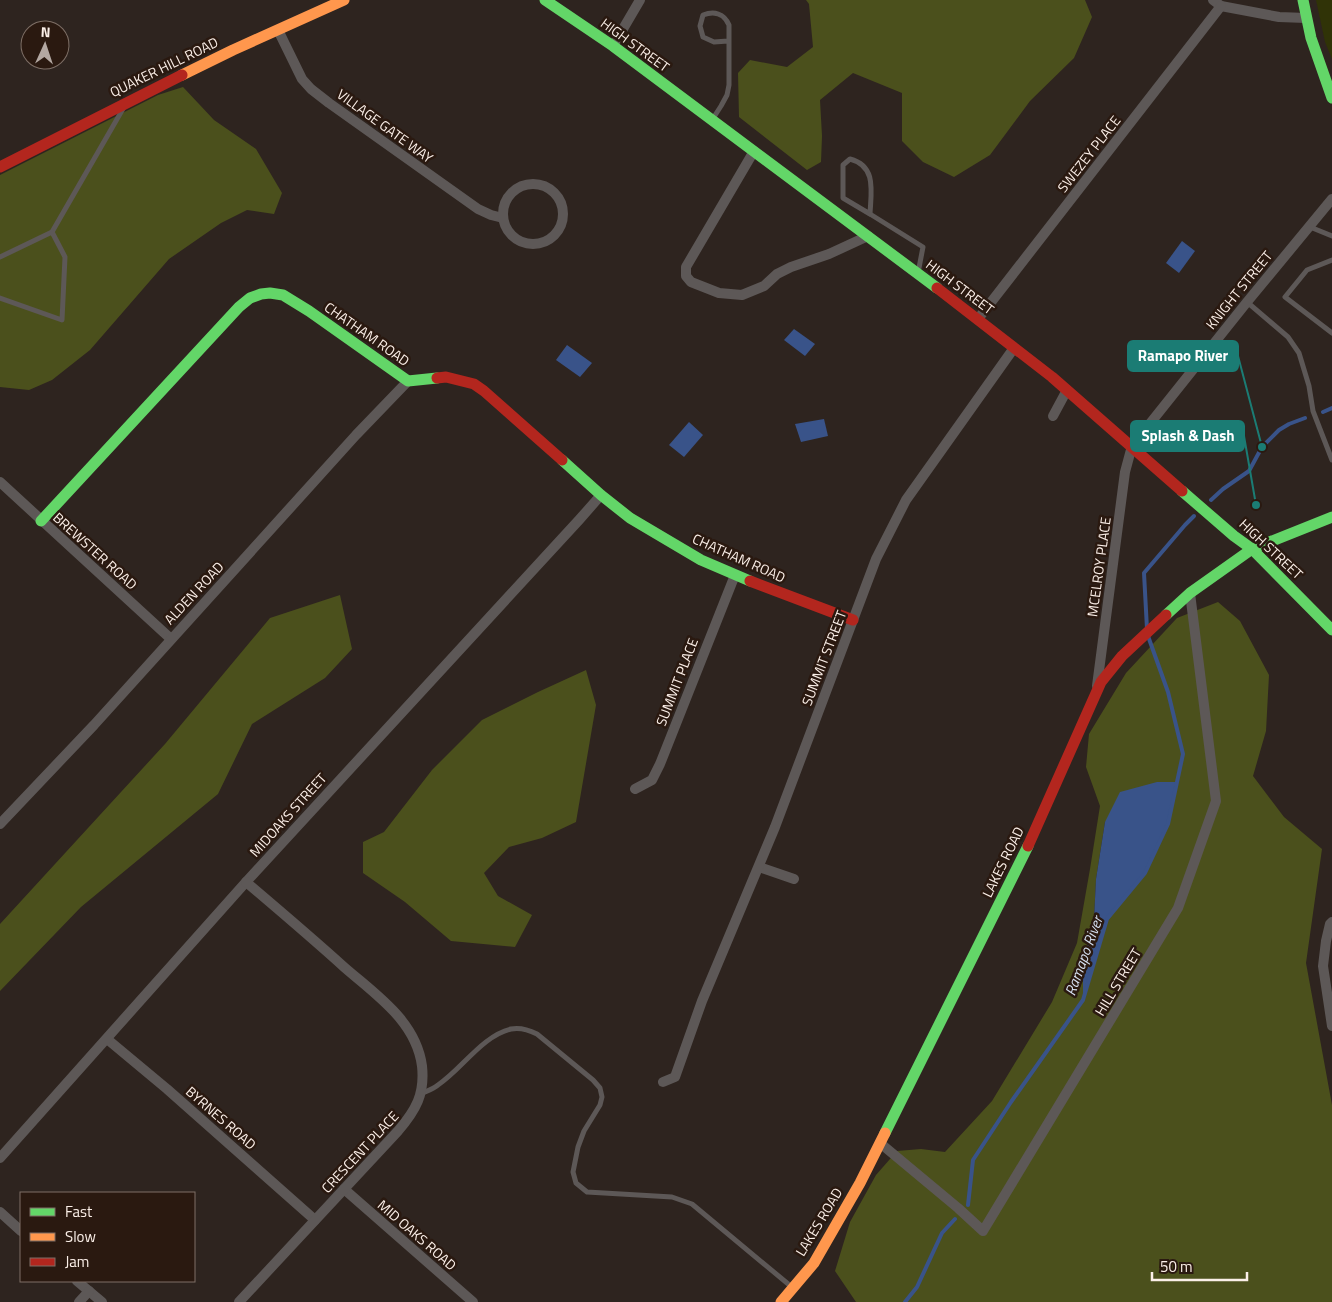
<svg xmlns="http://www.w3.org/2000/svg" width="1332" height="1302" font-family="'Titillium Web',sans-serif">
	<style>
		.green { fill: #303307 }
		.forest { fill: #4b501c; fill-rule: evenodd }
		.water { fill: #395389 }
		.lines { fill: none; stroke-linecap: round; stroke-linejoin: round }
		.stream { stroke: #395389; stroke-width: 4 }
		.lane { stroke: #5d5857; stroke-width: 5 }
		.street { stroke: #5d5857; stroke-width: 10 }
		.fast { stroke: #63d668; stroke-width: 11 }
		.slow { stroke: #ff974d; stroke-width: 11 }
		.jam { stroke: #b3261e; stroke-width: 11 }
		.labels { text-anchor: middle; stroke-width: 5; stroke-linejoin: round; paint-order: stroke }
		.street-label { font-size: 14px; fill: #fbefe8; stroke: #2a1910 }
		.water-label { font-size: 15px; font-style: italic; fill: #d5dff0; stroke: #2a1910 }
		.leader { fill: none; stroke: #1b7c74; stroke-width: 2 }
		.callout-dot { fill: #1b7c74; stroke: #2a1910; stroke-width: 2 }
		.callout { fill: #1b7c74; stroke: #1b7c74; stroke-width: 2 }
		.callout-label { font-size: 15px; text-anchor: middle; font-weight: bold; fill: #fff }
	</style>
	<rect width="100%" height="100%" fill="#2e241f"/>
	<polygon class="green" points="1316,0 1332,0 1332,59 1325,42"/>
	<g class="forest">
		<polygon points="806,0 1085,0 1092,17 1074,58 1030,101 990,155 954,177 923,162 902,141 902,93 853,73 820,100 822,136 821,162 807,170 739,117 738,73 750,60 787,67 813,47 809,4"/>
		<polygon points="183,87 214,120 256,149 282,193 274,214 247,210 221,223 169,259 90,350 52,380 29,390 0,387 0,175 158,95"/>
		<polygon points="340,595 352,649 325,678 252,724 218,794 81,907 0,991 0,924 165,744 270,618"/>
		<path d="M1218 602 1240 621 1269 675 1266 731 1253 776 1284 817 1322 849 1306 963 1332 1105V1302H856L835 1271 850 1222 876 1175 897 1151 921 1149 945 1152 992 1101 1052 1002 1077 943 1090 869 1100 806 1086 767 1089 734 1126 673 1177 618ZM1177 782 1168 824 1145 873 1107 919 1083 997V963L1094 919 1096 879 1105 822Z"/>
		<polygon points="586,670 596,705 576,822 542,838 509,847 484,873 498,896 532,915 515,947 451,941 405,902 363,873 363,842 384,832 432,770 482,720 538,692"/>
	</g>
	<g class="water">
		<polygon points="1182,241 1195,251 1179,273 1166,263"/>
		<polygon points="794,329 815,344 805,356 784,340"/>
		<polygon points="567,345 592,363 580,377 556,360"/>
		<polygon points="824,419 828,436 801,442 795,424"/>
		<polygon points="689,422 703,435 684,457 669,445"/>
		<polygon points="1157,782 1178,782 1168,824 1145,873 1107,919 1083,1000 1083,963 1094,919 1096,879 1105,822 1120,792"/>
	</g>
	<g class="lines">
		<g class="stream">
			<polyline points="1323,412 1332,408"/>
			<polyline points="1211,500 1223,489 1249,471 1262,447 1279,430 1289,424 1305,418"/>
			<polyline points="1147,629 1144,573 1185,525 1194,516"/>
			<polyline points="968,1205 973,1160 1011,1102 1083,1000 1107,919 1145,873 1168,824 1183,754 1168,692 1148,636"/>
			<polyline points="905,1302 917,1287 942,1233 955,1219"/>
		</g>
		<g class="lane">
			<path d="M712 120 721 106 727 95 729 85V25C724 13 714 11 703 15L700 26 703 37 714 42 728 41"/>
			<path d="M850 159C877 166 871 192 870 214L843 198V165Z"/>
			<polyline points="870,214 923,247 918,273"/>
			<polyline points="1310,227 1332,236"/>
			<polyline points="52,232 124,107"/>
			<polyline points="0,257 52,232 65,257 62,320 0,298"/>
			<polyline points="1332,260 1307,270 1285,297 1332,333"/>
			<polyline points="1247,302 1288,337 1299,353 1309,386 1313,411 1332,460"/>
			<path d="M421 1094C427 1091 433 1089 438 1085 462 1069 482 1036 511 1029 520 1027 529 1030 537 1034L593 1080 600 1088 602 1097 600 1105 584 1131 578 1147 573 1172 576 1183 587 1192 672 1197 692 1204 793 1288"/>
		</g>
		<g class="street">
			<polyline points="1213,0 1221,6 1279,17 1306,18"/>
			<polyline points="278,30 302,79 311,89 329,103 478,209 491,215 503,218"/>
			<polyline points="613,46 640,0"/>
			<polyline points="754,151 686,267 686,276 691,282 719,293 742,295 764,286 777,274 791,267 829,254 868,236"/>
			<circle cx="533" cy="214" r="30"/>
			<polyline points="978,319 1221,6"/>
			<polyline points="1053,416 1067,390"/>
			<polyline points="0,482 171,639"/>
			<polyline points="1097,686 1125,472 1132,446 1247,302 1332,199"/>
			<polyline points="635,789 652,780 660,764 735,575"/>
			<polyline points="0,824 94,725 356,435 408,381"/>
			<polyline points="759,867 794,879"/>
			<polyline points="1332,922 1330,924 1326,941 1323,966 1332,1026"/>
			<polyline points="107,1039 167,1089 315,1220"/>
			<polyline points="663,1082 675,1077 702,1001 775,827 876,559 906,500 1014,348"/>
			<polyline points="880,1143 958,1208 983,1231 1178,908 1216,801 1190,593"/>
			<polyline points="0,1158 246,882 579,520 601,495"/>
			<polyline points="344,1189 473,1302"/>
			<polyline points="0,1212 21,1231"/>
			<polyline points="77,1281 102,1302"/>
			<polyline points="79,1302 89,1291"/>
			<path d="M239 1302 398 1131C416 1110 425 1094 422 1066 416 1021 376 995 344 967 312 938 279 910 246 882"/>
		</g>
		<g class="fast">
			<polyline points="545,0 613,46 937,288"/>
			<polyline points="1303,0 1311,38 1332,98"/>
			<polyline points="562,460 601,495 630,518 701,560 750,581"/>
			<polyline points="1182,491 1234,536 1252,549 1332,630"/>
			<polyline points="41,521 239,307 250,298 261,294 270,293 283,295 309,311 408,381 437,378"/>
			<polyline points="1166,615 1190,593 1252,549 1332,517"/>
			<polyline points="885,1133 1028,846"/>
		</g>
		<g class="slow">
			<polyline points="182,75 233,50 344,0"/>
			<polyline points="781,1302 814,1263 860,1183 885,1133"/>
		</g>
		<g class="jam">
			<polyline points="0,167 182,75"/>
			<polyline points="937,288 1052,377 1182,491"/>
			<polyline points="437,378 446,377 474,384 484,391 562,460"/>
			<polyline points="750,581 853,620"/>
			<polyline points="1028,846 1101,682 1122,656 1166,615"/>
		</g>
	</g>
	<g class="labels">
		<g class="street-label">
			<text transform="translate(635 45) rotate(36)" y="5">HIGH STREET</text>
			<text transform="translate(164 67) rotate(-26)" y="5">QUAKER HILL ROAD</text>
			<text transform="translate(385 126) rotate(36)" y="5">VILLAGE GATE WAY</text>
			<text transform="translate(1089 154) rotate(-52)" y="5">SWEZEY PLACE</text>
			<text transform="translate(960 287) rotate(37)" y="5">HIGH STREET</text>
			<text transform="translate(1239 290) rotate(-51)" y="5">KNIGHT STREET</text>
			<text transform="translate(367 334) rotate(35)" y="5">CHATHAM ROAD</text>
			<text transform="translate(1271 549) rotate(43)" y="5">HIGH STREET</text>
			<text transform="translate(95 551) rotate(42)" y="5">BREWSTER ROAD</text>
			<text transform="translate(739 558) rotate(24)" y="5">CHATHAM ROAD</text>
			<text transform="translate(1099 567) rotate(-82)" y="5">MCELROY PLACE</text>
			<text transform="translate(194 593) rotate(-47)" y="5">ALDEN ROAD</text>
			<text transform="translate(824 658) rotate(-69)" y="5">SUMMIT STREET</text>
			<text transform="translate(677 682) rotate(-69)" y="5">SUMMIT PLACE</text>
			<text transform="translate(288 815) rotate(-48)" y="5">MIDOAKS STREET</text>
			<text transform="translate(1003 862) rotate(-64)" y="5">LAKES ROAD</text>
			<text transform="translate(1118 982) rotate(-59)" y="5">HILL STREET</text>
			<text transform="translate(221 1118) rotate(41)" y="5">BYRNES ROAD</text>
			<text transform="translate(360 1152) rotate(-47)" y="5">CRESCENT PLACE</text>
			<text transform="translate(819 1222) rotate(-59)" y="5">LAKES ROAD</text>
			<text transform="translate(417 1235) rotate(41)" y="5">MID OAKS ROAD</text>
		</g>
		<g class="water-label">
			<text transform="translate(1084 956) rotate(-70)" y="5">Ramapo River</text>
		</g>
	</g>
	<path class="leader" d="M1262 447L1238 356M1256 505L1244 436"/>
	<g class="callout-dot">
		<circle cx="1262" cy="447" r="5"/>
		<circle cx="1256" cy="505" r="5"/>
	</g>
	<g class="callout">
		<rect x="1128" y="341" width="110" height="30" rx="5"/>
		<rect x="1131" y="421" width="113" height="30" rx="5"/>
	</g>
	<g class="callout-label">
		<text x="1183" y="361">Ramapo River</text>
		<text x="1188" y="441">Splash &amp; Dash</text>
	</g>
	<rect x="20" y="1192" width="175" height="90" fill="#2a1910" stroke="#7e6f66"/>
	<rect x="30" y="1208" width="25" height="8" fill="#63d668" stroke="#7e6f66"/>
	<text x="65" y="1217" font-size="15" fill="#fbefe8">Fast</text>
	<rect x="30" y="1233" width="25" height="8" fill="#ff974d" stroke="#7e6f66"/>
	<text x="65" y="1242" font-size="15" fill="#fbefe8">Slow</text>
	<rect x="30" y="1258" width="25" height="8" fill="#b3261e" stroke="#7e6f66"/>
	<text x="65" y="1267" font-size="15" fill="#fbefe8">Jam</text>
	<g transform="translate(45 45) rotate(3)"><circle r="24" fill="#2a1910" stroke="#7e6f66"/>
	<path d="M0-4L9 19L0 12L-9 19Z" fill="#b3a8a2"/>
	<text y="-8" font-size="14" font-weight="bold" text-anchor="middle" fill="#fbefe8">N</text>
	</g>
	<path d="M1152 1272v8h95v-8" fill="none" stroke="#fbefe8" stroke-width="2.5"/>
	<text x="1160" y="1272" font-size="15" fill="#fbefe8" stroke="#2a1910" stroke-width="4" paint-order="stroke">50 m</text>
</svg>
